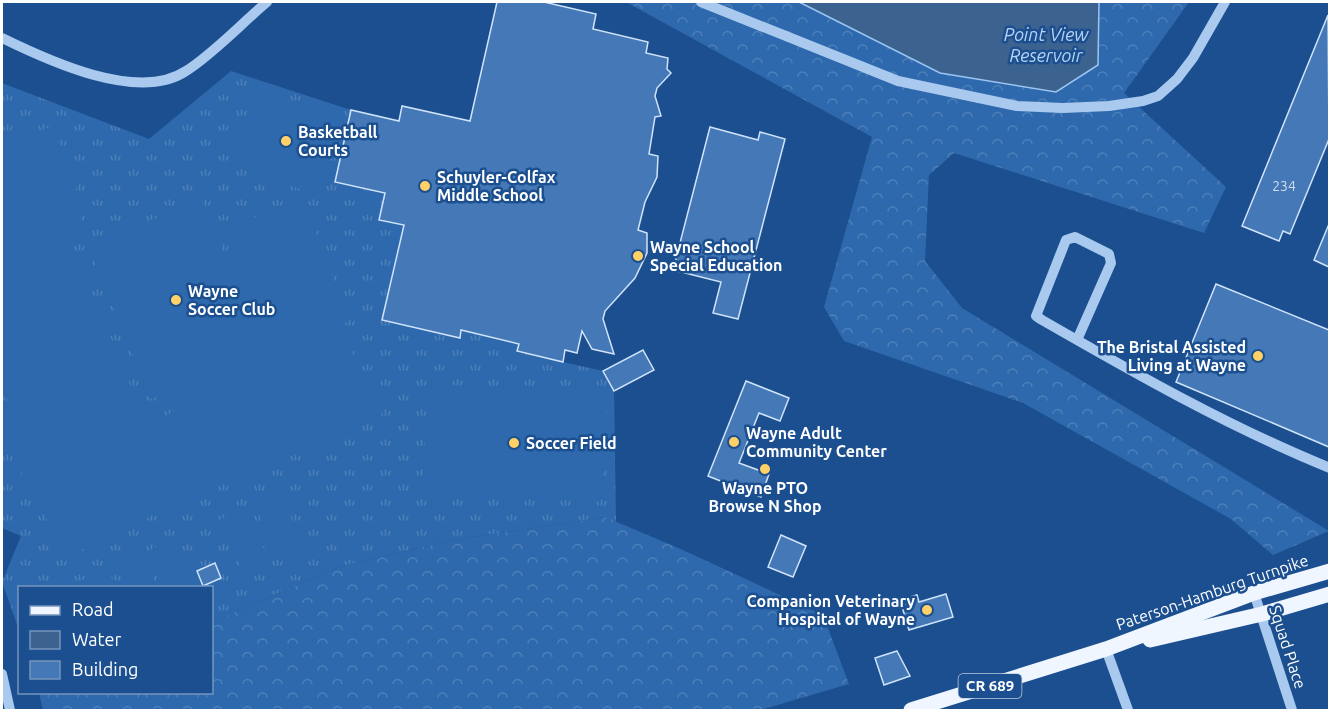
<svg xmlns="http://www.w3.org/2000/svg" width="1331" height="712" font-family="Ubuntu,sans-serif">
	<style>
		.grass { fill: url(#grass-tufts) }
		.forest { fill: url(#forest-crowns) }
		.pitch { fill: #2e69ad }
		.water { fill: #3c6290; stroke: #9cc4f0; stroke-width: 1.5 }
		.building { fill: #4478b7; stroke: #cfe3fa; stroke-width: 1.5 }
		.lines { fill: none; stroke-linecap: round; stroke-linejoin: round }
		.minor { stroke: #a9c9ee; stroke-width: 10 }
		.major { stroke: #f0f6ff; stroke-width: 15 }
		.poi-dot { fill: #ffd166; stroke: #1b4f8f; stroke-width: 2 }
		.labels { text-anchor: middle; stroke-width: 5; stroke-linejoin: round; paint-order: stroke }
		.number-label { font-size: 14px; fill: #d0dded }
		.shield { fill: #1b4f8f; stroke: #bbcadd; stroke-width: 1.5 }
		.shield-label { font-size: 15px; font-weight: bold; fill: #fff }
		.poi-label { font-size: 16px; font-weight: bold; fill: #fff; stroke: #1b4f8f; text-anchor: start }
		.street-label { font-size: 16px; fill: #fff; stroke: #1b4f8f }
		.water-label { font-size: 18px; font-style: italic; fill: #b5d3f5; stroke: #1b4f8f }
	</style>
	<defs>
		<pattern id="grass-tufts" width="24" height="20" patternUnits="userSpaceOnUse" patternTransform="scale(1.5)"><rect width="24" height="20" fill="#2e69ad"/><path d="M3 7l-1-3M5 7V3M7 7l1-3M15 17l-1-3M17 17v-4M19 17l1-3" fill="none" stroke="#4d80b9"/></pattern>
		<pattern id="forest-crowns" width="20" height="18" patternUnits="userSpaceOnUse" patternTransform="scale(1.5)"><rect width="20" height="18" fill="#2e69ad"/><path d="M2 6a3 3 0 1 1 6 0M12 15a3 3 0 1 1 6 0" fill="none" stroke="#4d80b9"/></pattern>
	</defs>
	<rect width="100%" height="100%" fill="#1b4f8f"/>
	<polygon class="grass" points="231,71 351,110 336,182 385,193 379,220 404,225 382,320 459,338 461,330 519,344 518,352 603,371 614,391 616,522 605,517 454,540 339,567 212,622 212,588 20,588 19,630 2,582 21,536 2,528 2,83 149,139"/>
	<g class="forest">
		<polygon points="626,2 799,2 940,73 1098,65 1099,2 1189,2 1124,93 1226,187 1204,233 954,153 929,175 925,261 962,308 1329,531 1273,555 1231,519 1023,403 844,341 824,307 872,137"/>
		<polygon points="605,517 683,550 823,615 849,684 760,710 43,710 39,693 212,692 212,622 339,567 454,540"/>
	</g>
	<g class="pitch">
		<polygon points="256,88 344,119 317,195 229,164"/>
		<polygon points="50,127 74,174 81,222 69,252 75,250 136,399 165,416 182,408 180,388 151,399 89,245 201,200 229,269 237,264 224,229 303,198 349,321 337,326 384,409 379,419 328,439 329,441 293,456 291,453 277,458 278,461 155,514 73,554 64,551 2,438 2,410 9,404 2,385 2,146"/>
		<polygon points="428,384 607,394 601,502 422,492"/>
		<polygon points="280,492 304,548 278,559 254,503"/>
		<polygon points="246,508 270,563 244,575 220,519"/>
		<polygon points="177,538 198,587 168,587 151,549"/>
		<polygon points="142,553 157,587 126,587 116,565"/>
		<polygon points="108,569 116,587 85,587 82,580"/>
	</g>
	<polygon class="water" points="799,2 1099,2 1098,65 1056,92 940,73"/>
	<g class="building">
		<polygon points="497,2 544,2 596,14 593,29 648,42 646,53 668,58 667,69 671,73 657,88 655,96 661,116 655,117 649,154 658,156 657,177 645,202 638,230 647,233 647,253 635,278 605,311 603,319 614,354 592,349 582,331 577,353 565,350 563,362 517,351 519,344 461,330 460,338 382,320 404,225 379,220 385,193 335,182 351,110 399,121 402,106 470,121"/>
		<polygon points="1328,15 1329,139 1290,234 1283,231 1279,241 1242,226"/>
		<polygon points="710,127 758,140 760,132 785,139 738,319 713,313 721,282 673,270"/>
		<polygon points="1329,224 1329,267 1314,260"/>
		<polygon points="1216,284 1329,330 1329,447 1176,382"/>
		<polygon points="643,350 654,370 614,391 603,371"/>
		<polygon points="746,381 789,398 780,421 759,413 739,463 769,474 761,497 708,476"/>
		<polygon points="781,535 806,546 793,577 768,567"/>
		<polygon points="215,563 221,578 203,586 197,571"/>
		<polygon points="946,594 953,617 909,630 900,600 917,595 919,602"/>
		<polygon points="897,651 910,676 884,685 875,658"/>
	</g>
	<g class="lines">
		<g class="minor">
			<polyline points="701,2 898,81 1017,106 1063,108 1109,106 1143,101 1158,96 1177,79 1193,58 1225,2"/>
			<path d="M2 38C47 60 138 103 186 71 213 54 242 23 267 2"/>
			<path d="M1077 340 1111 263 1109 254 1075 237 1066 240 1036 316 1042 320C1136 374 1229 427 1330 468"/>
			<polyline points="1254,593 1292,710"/>
			<polyline points="1106,649 1128,710"/>
			<polyline points="2,674 10,710"/>
		</g>
		<g class="major">
			<polyline points="1150,640 1262,614 1330,594"/>
			<polyline points="911,710 1106,649 1254,593 1330,571"/>
		</g>
	</g>
	<g class="poi-dot">
		<circle cx="286" cy="141" r="6"/>
		<circle cx="425" cy="186" r="6"/>
		<circle cx="638" cy="256" r="6"/>
		<circle cx="176" cy="300" r="6"/>
		<circle cx="1258" cy="356" r="6"/>
		<circle cx="734" cy="442" r="6"/>
		<circle cx="514" cy="443" r="6"/>
		<circle cx="765" cy="469" r="6"/>
		<circle cx="927" cy="610" r="6"/>
	</g>
	<g class="labels">
		<g class="number-label">
			<text x="1284" y="191">234</text>
		</g>
		<rect class="shield" x="958.5" y="674" width="63" height="24" rx="4.5"/>
		<g class="shield-label">
			<text x="990" y="691">CR 689</text>
		</g>
		<g class="poi-label">
			<text x="298" y="138">Basketball<tspan x="298" dy="18">Courts</tspan></text>
			<text x="437" y="183">Schuyler-Colfax<tspan x="437" dy="18">Middle School</tspan></text>
			<text x="650" y="253">Wayne School<tspan x="650" dy="18">Special Education</tspan></text>
			<text x="188" y="297">Wayne<tspan x="188" dy="18">Soccer Club</tspan></text>
			<text x="1246" y="353" text-anchor="end">The Bristal Assisted<tspan x="1246" dy="18">Living at Wayne</tspan></text>
			<text x="746" y="439">Wayne Adult<tspan x="746" dy="18">Community Center</tspan></text>
			<text x="526" y="449">Soccer Field</text>
			<text x="765" y="494" text-anchor="middle">Wayne PTO<tspan x="765" dy="18">Browse N Shop</tspan></text>
			<text x="915" y="607" text-anchor="end">Companion Veterinary<tspan x="915" dy="18">Hospital of Wayne</tspan></text>
		</g>
		<g class="street-label">
			<text transform="translate(1212 592) rotate(-19)" y="6">Paterson-Hamburg Turnpike</text>
			<text transform="translate(1288 647) rotate(72)" y="6">Squad Place</text>
		</g>
		<g class="water-label">
			<text x="1046" y="41">Point View<tspan x="1046" dy="21">Reservoir</tspan></text>
		</g>
	</g>
	<rect width="1331" height="712" fill="none" stroke="#ffffff" stroke-width="6"/>
	<rect x="18" y="586" width="195" height="108" fill="#1b4f8f" stroke="#7695bc" stroke-width="1.5"/>
	<rect x="30" y="606" width="30" height="9" fill="#f0f6ff" stroke="#7695bc" stroke-width="1.5"/>
	<text x="72" y="616" font-size="18" fill="#ffffff">Road</text>
	<rect x="30" y="631" width="30" height="18" fill="#3c6290" stroke="#7695bc" stroke-width="1.5"/>
	<text x="72" y="646" font-size="18" fill="#ffffff">Water</text>
	<rect x="30" y="661" width="30" height="18" fill="#4478b7" stroke="#7695bc" stroke-width="1.5"/>
	<text x="72" y="676" font-size="18" fill="#ffffff">Building</text>
</svg>
